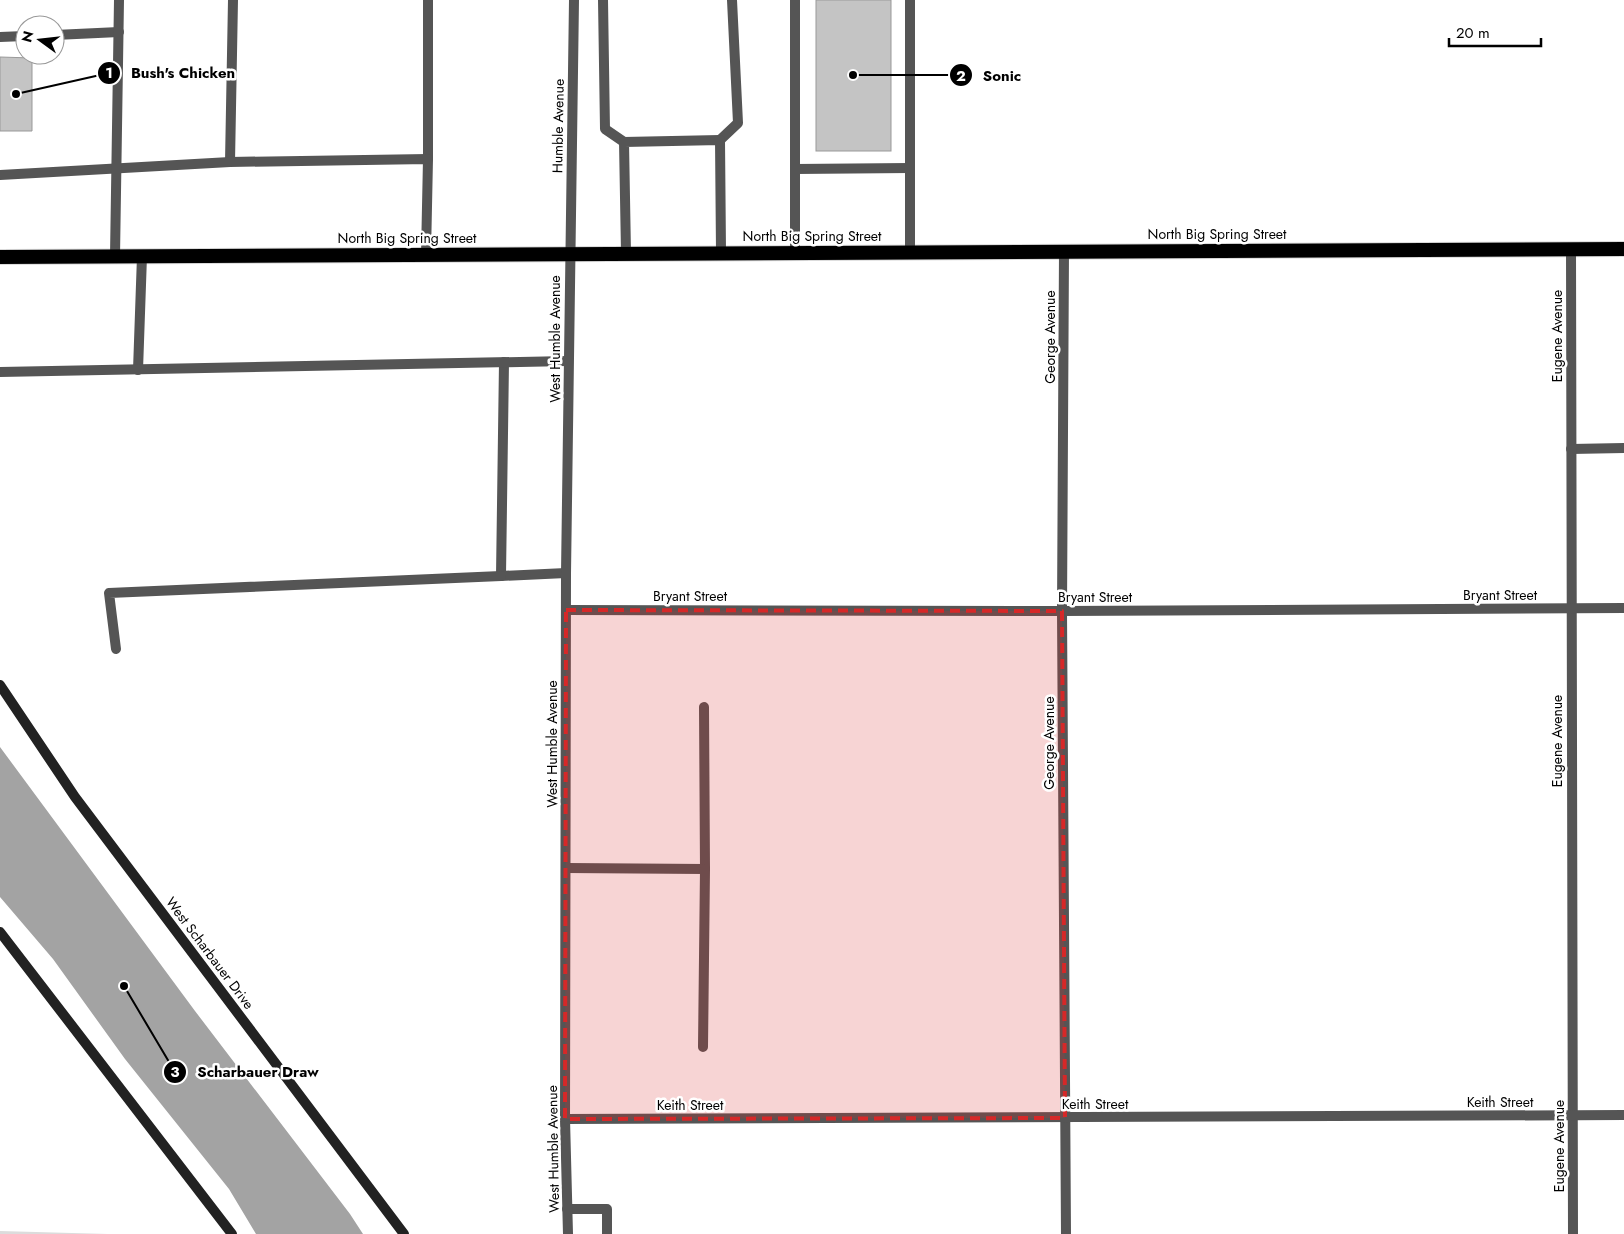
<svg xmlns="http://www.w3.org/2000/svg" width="1624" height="1234" font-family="Jost,sans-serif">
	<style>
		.green { fill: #dcdcdc }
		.water { fill: #a3a3a3 }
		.building { fill: #c4c4c4; stroke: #999 }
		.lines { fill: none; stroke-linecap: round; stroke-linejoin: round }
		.trunk-casing { stroke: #dbdbdb; stroke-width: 16 }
		.service { stroke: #555; stroke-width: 10 }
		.minor { stroke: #555; stroke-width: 10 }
		.secondary { stroke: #222; stroke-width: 10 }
		.trunk { stroke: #000; stroke-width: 14 }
		.marked { fill: #d62828; fill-opacity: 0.2; stroke: #d62828; stroke-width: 4; stroke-dasharray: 10 6; stroke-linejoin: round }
		.labels { text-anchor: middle; stroke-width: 5; stroke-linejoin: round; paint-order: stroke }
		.street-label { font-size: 14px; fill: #000; stroke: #fff }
		.leader { fill: none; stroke: #000; stroke-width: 2 }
		.callout-dot { fill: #000; stroke: #fff; stroke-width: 2 }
		.mark-label { font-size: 15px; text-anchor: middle; font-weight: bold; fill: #fff }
		.callout-label { font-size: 15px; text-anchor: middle; font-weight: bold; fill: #000; stroke: #fff; stroke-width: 5; stroke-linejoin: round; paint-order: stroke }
	</style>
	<rect width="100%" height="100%" fill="#fff"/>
	<polygon class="green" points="0,1231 108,1234 0,1234"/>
	<polygon class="water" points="0,747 195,1011 350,1214 363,1234 256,1234 229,1189 125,1059 53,959 0,897"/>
	<g class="building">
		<rect x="816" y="0" width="75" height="151"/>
		<polygon points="0,57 32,58 32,131 0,131"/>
	</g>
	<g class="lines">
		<defs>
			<polyline id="trunk" points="0,257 1624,249"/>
		</defs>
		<use href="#trunk" class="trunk-casing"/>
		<g class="service">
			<polyline points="428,0 428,159"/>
			<polyline points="603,0 605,129 624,142"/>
			<polyline points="55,35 119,32"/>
			<polyline points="0,37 25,36"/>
			<polyline points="720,140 738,123 732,0"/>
			<polyline points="230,162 233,0"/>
			<polyline points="795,169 910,168"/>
			<polyline points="0,175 230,162 428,159 426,254"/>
			<polyline points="795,252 795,0"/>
			<polyline points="910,252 910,0"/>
			<polyline points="626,253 624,142 720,140 721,252"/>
			<polyline points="115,256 119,0"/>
			<polyline points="504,362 501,576 566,573"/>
			<polyline points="138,370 142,256"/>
			<polyline points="0,372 568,361"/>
			<polyline points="1571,449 1624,448"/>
			<polyline points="116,649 109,593 501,576"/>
			<polyline points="566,868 705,869 704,707"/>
			<polyline points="703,1047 705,869"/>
			<polyline points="567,1209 607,1209 607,1234"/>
		</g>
		<g class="minor">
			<polyline points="1571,248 1573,1234"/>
			<polyline points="1064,251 1062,611 1066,1234"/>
			<polyline points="566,610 1062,611 1624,608"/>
			<polyline points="565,1119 1624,1115"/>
			<polyline points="568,1234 565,1119 566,573 574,0"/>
		</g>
		<g class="secondary">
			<polyline points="0,685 75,797 404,1234"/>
			<polyline points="0,932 232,1234"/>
		</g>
		<use href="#trunk" class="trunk"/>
	</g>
	<path class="marked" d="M566 610 1062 611 1065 1118 565 1119Z"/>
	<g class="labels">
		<g class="street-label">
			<text transform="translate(558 126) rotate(-89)" y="5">Humble Avenue</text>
			<text x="1217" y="239">North Big Spring Street</text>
			<text x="812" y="241">North Big Spring Street</text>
			<text x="407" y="243">North Big Spring Street</text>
			<text transform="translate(1557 336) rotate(-90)" y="5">Eugene Avenue</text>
			<text transform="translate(1050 337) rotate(-90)" y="5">George Avenue</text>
			<text transform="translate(555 339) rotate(-90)" y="5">West Humble Avenue</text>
			<text x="1500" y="600">Bryant Street</text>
			<text x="690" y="601">Bryant Street</text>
			<text x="1095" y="602">Bryant Street</text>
			<text transform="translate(1557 741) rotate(-90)" y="5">Eugene Avenue</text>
			<text transform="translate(1049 743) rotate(-90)" y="5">George Avenue</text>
			<text transform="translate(552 744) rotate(-90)" y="5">West Humble Avenue</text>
			<text transform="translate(210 953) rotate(53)" y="5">West Scharbauer Drive</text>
			<text x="1500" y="1107">Keith Street</text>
			<text x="1095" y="1109">Keith Street</text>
			<text x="690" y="1110">Keith Street</text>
			<text transform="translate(1559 1146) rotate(-90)" y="5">Eugene Avenue</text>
			<text transform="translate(553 1149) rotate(-91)" y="5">West Humble Avenue</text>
		</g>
	</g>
	<path class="leader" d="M16 94L109 73M853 75L961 75M124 986L175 1072"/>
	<g class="callout-dot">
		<circle cx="16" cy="94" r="5"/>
		<circle cx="853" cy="75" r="5"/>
		<circle cx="124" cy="986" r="5"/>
		<circle cx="109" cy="73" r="12"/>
		<circle cx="961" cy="75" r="12"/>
		<circle cx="175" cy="1072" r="12"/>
	</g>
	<g class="mark-label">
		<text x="109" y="78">1</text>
		<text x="961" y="81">2</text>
		<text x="175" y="1077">3</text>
	</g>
	<g class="callout-label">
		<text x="183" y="78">Bush's Chicken</text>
		<text x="1002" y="81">Sonic</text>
		<text x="258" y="1077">Scharbauer Draw</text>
	</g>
	<g transform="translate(40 40) rotate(285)"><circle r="24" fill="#ffffff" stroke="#999999"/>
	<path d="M0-4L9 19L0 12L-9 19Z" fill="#000000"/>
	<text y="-8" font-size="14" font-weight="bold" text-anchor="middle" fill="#000000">N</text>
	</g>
	<path d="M1449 38v8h92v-8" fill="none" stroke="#000000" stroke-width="2.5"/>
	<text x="1456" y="38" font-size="15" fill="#000000" stroke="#ffffff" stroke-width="4" paint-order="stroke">20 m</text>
</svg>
